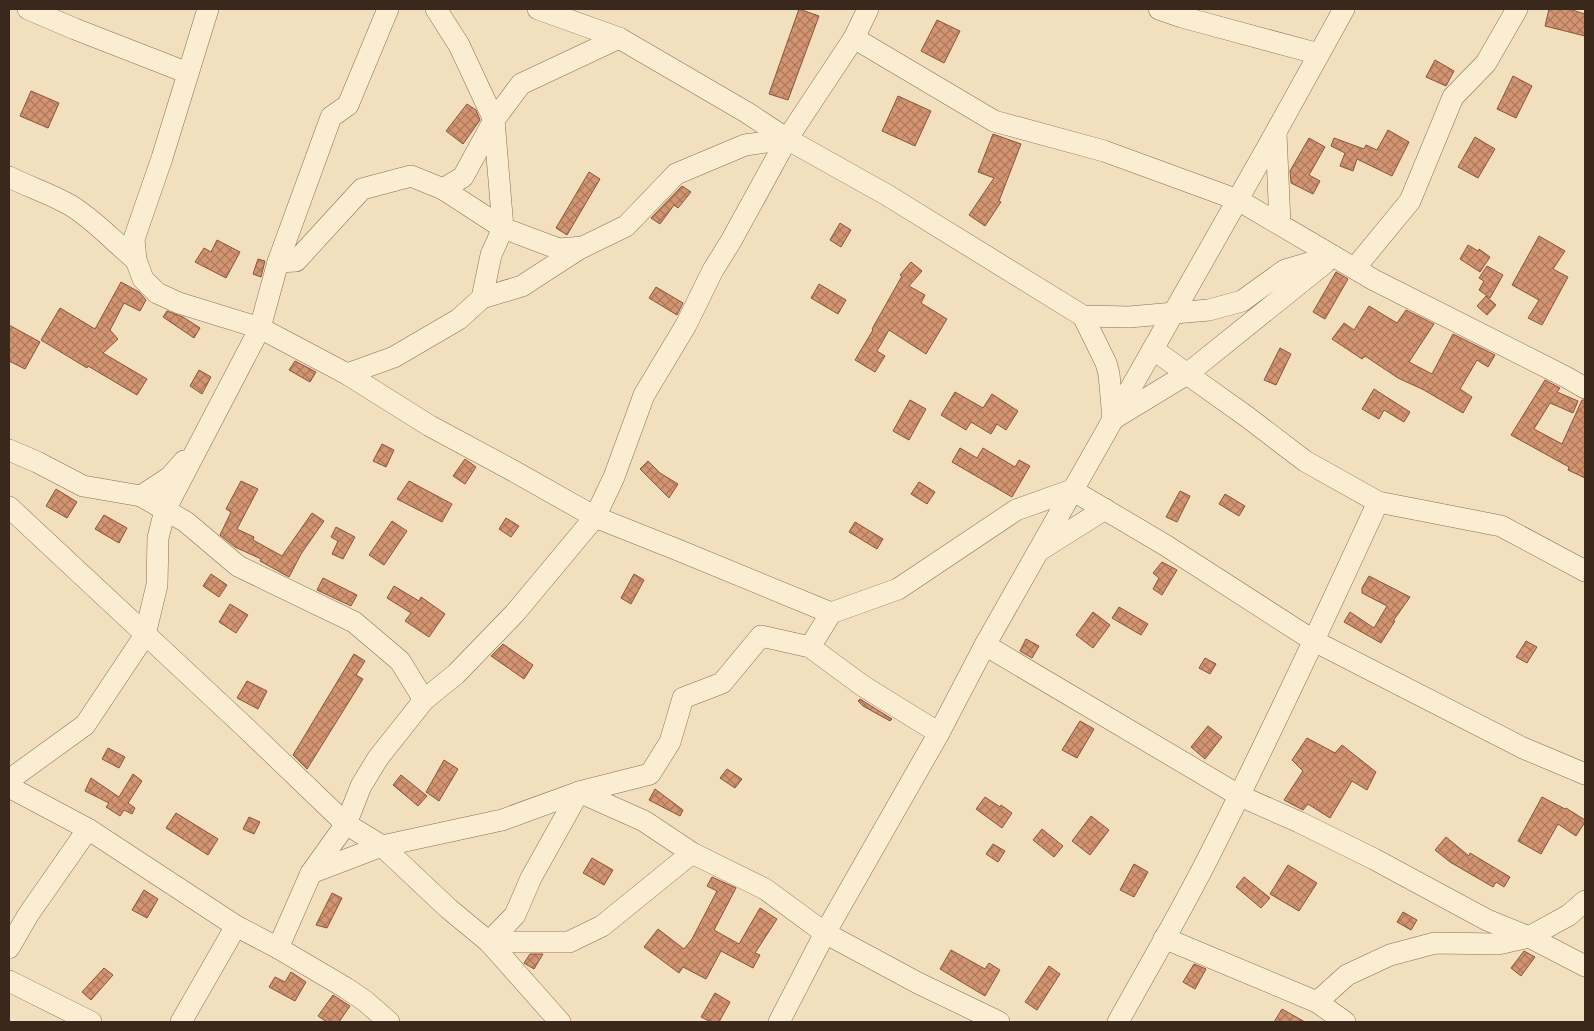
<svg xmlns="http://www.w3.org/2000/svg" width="1594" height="1031" font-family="Bitter,serif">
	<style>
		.building { fill: url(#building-cross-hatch); stroke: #8c5539 }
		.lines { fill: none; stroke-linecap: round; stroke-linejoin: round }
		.minor-casing { stroke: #8b6f55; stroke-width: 22 }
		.minor { stroke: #fbedd2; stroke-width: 21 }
	</style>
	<defs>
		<pattern id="building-cross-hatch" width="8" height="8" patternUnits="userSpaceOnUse" patternTransform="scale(1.25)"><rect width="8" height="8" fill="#d39471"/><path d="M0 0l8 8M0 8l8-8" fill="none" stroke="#ac795c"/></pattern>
	</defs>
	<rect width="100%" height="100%" fill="#f1dfbe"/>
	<g class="building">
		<polygon points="799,9 819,16 788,100 769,94"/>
		<polygon points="1549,9 1569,9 1585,14 1585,36 1545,26"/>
		<polygon points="937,20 960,31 944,63 921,51"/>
		<polygon points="1435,60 1454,71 1446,86 1426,77"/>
		<polygon points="1513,76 1532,86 1516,118 1497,109"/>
		<polygon points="31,91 59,103 48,128 20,116"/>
		<polygon points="898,96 931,111 915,146 882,131"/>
		<polygon points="467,104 476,110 480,120 463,144 446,131"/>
		<polygon points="1388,130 1409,142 1392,176 1357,159 1353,171 1340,166 1345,153 1331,146 1334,138 1364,149 1366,145 1377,150"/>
		<polygon points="993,134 1021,144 999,201 1001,202 985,226 969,215 994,178 978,172"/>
		<polygon points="1475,137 1495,149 1478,178 1458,167"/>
		<polygon points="1309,138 1325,147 1309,175 1320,181 1313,194 1291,183 1290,171"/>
		<polygon points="589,172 600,179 567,235 556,228"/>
		<polygon points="682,186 691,192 678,208 674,205 660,224 651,218"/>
		<polygon points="840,223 851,230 841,247 830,240"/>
		<polygon points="1539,236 1565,251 1553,269 1568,277 1542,325 1528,318 1539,300 1512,285"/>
		<polygon points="217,240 240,252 226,278 195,262 204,248 211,252"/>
		<polygon points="1468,245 1478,251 1479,249 1490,257 1480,272 1460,259"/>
		<polygon points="258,259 265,261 261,277 253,274"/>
		<polygon points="911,262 922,271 909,286 925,295 921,303 947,319 926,354 889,330 877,351 885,356 875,372 855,360 873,330 872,329 902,276 900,275"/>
		<polygon points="1487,266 1503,275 1490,298 1479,290 1484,281 1479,278"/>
		<polygon points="1336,272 1348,279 1325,319 1313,312"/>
		<polygon points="121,282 139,292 146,300 140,311 124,303 110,330 118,339 103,353 147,379 137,395 88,366 87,368 41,340 60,308 95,329"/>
		<polygon points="819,284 846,300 838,314 811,298"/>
		<polygon points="656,287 683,303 677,315 649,298"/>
		<polygon points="1486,296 1496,305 1487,315 1477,306"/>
		<polygon points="1369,306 1397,323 1406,310 1434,324 1409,362 1432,374 1453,334 1495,355 1488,367 1477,360 1460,389 1472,397 1463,413 1424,390 1398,378 1365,356 1362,359 1332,339 1344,323 1354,330"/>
		<polygon points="167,311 183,317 200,328 194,338 163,317"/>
		<polygon points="9,325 40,342 25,369 9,361"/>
		<polygon points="1280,348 1291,354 1276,385 1264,380"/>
		<polygon points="295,361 316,372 310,382 289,370"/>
		<polygon points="199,370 211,377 202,394 190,386"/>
		<polygon points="1545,380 1560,388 1557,392 1578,401 1573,413 1550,403 1534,429 1562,444 1582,400 1585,400 1585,478 1568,470 1569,467 1511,435"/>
		<polygon points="1374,389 1410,412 1404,422 1384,410 1379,419 1362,409"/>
		<polygon points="955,392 983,408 992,394 1018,411 1006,430 997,424 991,434 971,422 966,430 941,415"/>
		<polygon points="910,400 926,409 909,440 893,431"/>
		<polygon points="382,444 394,450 386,467 373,461"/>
		<polygon points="960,448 977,458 983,448 1015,467 1019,460 1030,466 1012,497 952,462"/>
		<polygon points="465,459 476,467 465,484 453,476"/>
		<polygon points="648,461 660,473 678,484 669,498 640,469"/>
		<polygon points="241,481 258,489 237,529 254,537 253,540 282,556 312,513 324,521 301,554 289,577 260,561 261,559 235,547 220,535 231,512 226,509"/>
		<polygon points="409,481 452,504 442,522 397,499"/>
		<polygon points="919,482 935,492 927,504 911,494"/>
		<polygon points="56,489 77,502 67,518 46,506"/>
		<polygon points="1180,491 1190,496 1177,522 1166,517"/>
		<polygon points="1225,494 1245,506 1239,516 1219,504"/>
		<polygon points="104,515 127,528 119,543 95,529"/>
		<polygon points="506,518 519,526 511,537 499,529"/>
		<polygon points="392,521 407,531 384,565 369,555"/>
		<polygon points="855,522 883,539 877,549 849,532"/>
		<polygon points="336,527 355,537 343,559 332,554 338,541 331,537"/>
		<polygon points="1162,562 1177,570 1162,595 1153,589 1159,578 1153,573"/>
		<polygon points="211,574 227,585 219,597 203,586"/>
		<polygon points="634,574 644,580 631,604 621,598"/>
		<polygon points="1369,576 1410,597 1393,621 1395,621 1381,643 1344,622 1350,612 1374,628 1387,606 1362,593 1362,588"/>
		<polygon points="323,578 357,595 351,606 317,590"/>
		<polygon points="394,586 419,601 421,597 445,614 429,637 405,621 411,613 387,598"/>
		<polygon points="230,604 248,615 236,633 219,622"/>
		<polygon points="1119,607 1148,624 1141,635 1112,618"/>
		<polygon points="1093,612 1110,625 1093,648 1076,635"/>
		<polygon points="1026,639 1039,646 1032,658 1020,651"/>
		<polygon points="1526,641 1537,647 1527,663 1516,657"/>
		<polygon points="503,644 533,665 524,679 491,656"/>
		<polygon points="354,654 365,661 356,675 363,679 307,769 293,755"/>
		<polygon points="1205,658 1216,664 1210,674 1199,668"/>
		<polygon points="247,681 267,691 258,709 237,698"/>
		<polygon points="860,699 892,719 890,721 863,706 858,701"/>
		<polygon points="1080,721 1094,729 1077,758 1062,750"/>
		<polygon points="1208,726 1222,737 1205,759 1191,747"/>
		<polygon points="1307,738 1335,753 1342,745 1376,772 1367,790 1352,781 1330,818 1308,804 1303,810 1284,800 1303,771 1292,760"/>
		<polygon points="108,748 125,757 119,768 102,759"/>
		<polygon points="444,760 458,769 439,801 426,792"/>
		<polygon points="727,769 742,779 735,788 720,778"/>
		<polygon points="133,774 142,781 128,803 135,808 132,814 124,810 120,816 106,807 109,803 85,791 91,778 119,797"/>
		<polygon points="401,775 427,796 418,806 393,785"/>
		<polygon points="655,789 683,810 680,816 649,800"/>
		<polygon points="985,797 1000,807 1001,805 1012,813 1002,828 976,809"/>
		<polygon points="1542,797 1565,809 1566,808 1585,820 1585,822 1576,836 1558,824 1541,854 1518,841"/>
		<polygon points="176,813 218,839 208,855 166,828"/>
		<polygon points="1091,816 1109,830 1090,855 1072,841"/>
		<polygon points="249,817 260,822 254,834 243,829"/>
		<polygon points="1042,829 1063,846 1054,857 1033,840"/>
		<polygon points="1446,837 1469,856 1470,853 1510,877 1504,887 1496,882 1493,887 1450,862 1435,850"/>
		<polygon points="993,844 1005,851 998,862 986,854"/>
		<polygon points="592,858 613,870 604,885 583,873"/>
		<polygon points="1134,864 1148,872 1134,897 1120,890"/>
		<polygon points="1288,865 1317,883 1299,911 1270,894"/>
		<polygon points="712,877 736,888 714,930 739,944 760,908 777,919 755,953 760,955 753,968 721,951 706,979 683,967 679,973 644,947 658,929 684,949 692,939 717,891 707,886"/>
		<polygon points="1244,877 1270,898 1261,908 1236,887"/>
		<polygon points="144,890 158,899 147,918 132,910"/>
		<polygon points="332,893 342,898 327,928 316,925"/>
		<polygon points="1403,912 1417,920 1411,930 1397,922"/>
		<polygon points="951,950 985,969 989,963 1000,970 985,996 940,969"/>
		<polygon points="1524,951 1535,957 1521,976 1511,968"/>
		<polygon points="530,954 543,954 534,969 524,963"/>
		<polygon points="1194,964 1206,969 1195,989 1183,982"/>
		<polygon points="1049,966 1060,974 1037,1010 1025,1002"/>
		<polygon points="104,968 113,975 91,1000 82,992"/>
		<polygon points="291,972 306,982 295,1001 269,987 275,977 285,982"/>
		<polygon points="715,993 730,1002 719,1022 711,1022 701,1017"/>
		<polygon points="333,995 350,1006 339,1022 327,1022 318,1016"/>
		<polygon points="1282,1009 1305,1022 1274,1022"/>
	</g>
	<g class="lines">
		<defs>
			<g id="minor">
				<polyline points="28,9 75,29 188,73"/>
				<polyline points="208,9 162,158 134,239 136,260 143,279 157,293 179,303 260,328 347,374 430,426 510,469 595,517 678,550 831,613 898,589 1016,510 1072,490 1165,545 1314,641 1523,748 1585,774"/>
				<polyline points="538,9 619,38 746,112 787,139 887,195 1083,316 1129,317 1209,310 1242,301 1285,270 1333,256"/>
				<polyline points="1159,9 1182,17 1319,54"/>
				<polyline points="854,38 994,121 1104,151 1238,200 1374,280 1566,377 1585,388"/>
				<polyline points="1276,133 1280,224"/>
				<path d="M9 177C29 187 51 194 70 205 95 220 114 242 136 260"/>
				<polyline points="443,189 463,177 494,120 521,84 619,38"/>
				<polyline points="278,262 296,261 362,189 411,176 443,189 503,228 559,249 583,247 626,226 676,174 745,145 787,139"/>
				<polyline points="1355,268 1410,201 1453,97 1486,63 1517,9"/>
				<polyline points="482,298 522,286 579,249"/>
				<polyline points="1083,316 1106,363 1109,374 1113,419 1187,374 1325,263"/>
				<polyline points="1153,349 1187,374 1246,416 1305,461 1378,502 1501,526 1585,571"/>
				<polyline points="347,374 394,357 459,319 482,298 491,255 503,228 494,120 459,45 436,9"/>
				<polyline points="9,450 37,462 83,486 141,496 170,477 184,461"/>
				<polyline points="141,496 186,522 238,566 354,622 400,661 424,700"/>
				<polyline points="9,507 247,729 346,824 382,846 449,909 489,942 560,1022"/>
				<polyline points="1040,550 1105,509"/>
				<polyline points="985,645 1240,796 1299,822 1374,859 1487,920 1529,937 1585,966"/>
				<polyline points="810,647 831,613"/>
				<polyline points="9,780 85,725 145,635 157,585 158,538 165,510 260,328 278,262 331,117 348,105 388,9"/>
				<polyline points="9,787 88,829 236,926 278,948 346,988 365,1001 389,1022"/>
				<polyline points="311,873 382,846 502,820 579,792 650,774 670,742 683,698 722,683 761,636 810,647 863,686 939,733"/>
				<polyline points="1164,938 1317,1002 1345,1022"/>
				<polyline points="489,942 515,915 531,878 579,792 644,821 692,853 765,889 825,933 918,983 999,1022"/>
				<polyline points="489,942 569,942 602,926 692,853"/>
				<polyline points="9,948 28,915 88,829"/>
				<polyline points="278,948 311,873 346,824 361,786 378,758 424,700 456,674 515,613 595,517 614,477 644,395 686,325 713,270 731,241 787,139 854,38 868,9"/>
				<polyline points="9,981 91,1022"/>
				<polyline points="1317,1002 1347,975 1390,955 1435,943 1498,944 1529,937 1569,915 1585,901"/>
				<polyline points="181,1022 236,926"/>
				<polyline points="779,1022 825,933 939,733 985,645 1267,148 1344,9"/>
				<path d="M1118 1022C1148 968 1179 915 1207 860 1267 742 1323 622 1378 502"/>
			</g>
		</defs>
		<use href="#minor" class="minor-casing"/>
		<use href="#minor" class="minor"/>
	</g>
	<rect width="1594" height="1031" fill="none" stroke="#39281b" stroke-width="20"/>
</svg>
